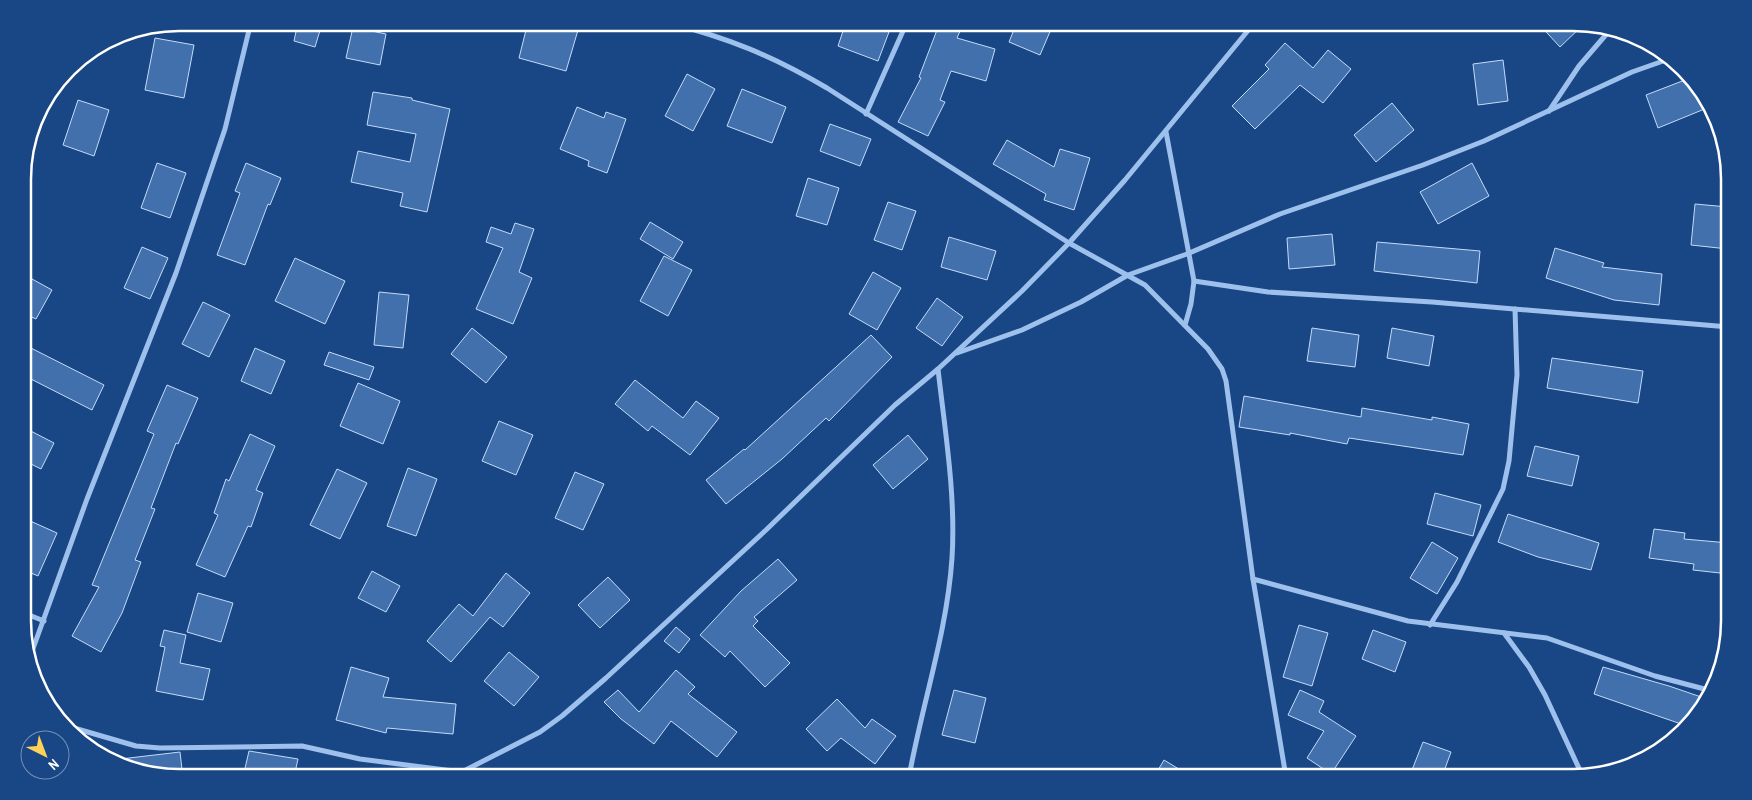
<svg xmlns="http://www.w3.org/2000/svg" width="1752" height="800" font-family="'Archivo Narrow',sans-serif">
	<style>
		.building { fill: #4270ad; stroke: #c3dbf9 }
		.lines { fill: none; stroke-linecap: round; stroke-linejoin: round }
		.street { stroke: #9ec0ec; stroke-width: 5 }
		.rim { fill: none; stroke: #fff; stroke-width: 2.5 }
	</style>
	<rect width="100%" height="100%" fill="#194684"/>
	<g class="building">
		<polygon points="298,22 321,27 315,47 294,41"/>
		<polygon points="528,22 550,22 578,30 566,71 519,58"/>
		<polygon points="846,22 864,22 889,32 878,61 838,46"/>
		<polygon points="940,22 964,22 957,38 995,49 986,81 951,71 940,100 945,102 928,136 898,122 921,78 919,77"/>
		<polygon points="1017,22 1040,22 1052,27 1040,55 1009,42"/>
		<polygon points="1537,22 1573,22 1583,25 1560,47"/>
		<polygon points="353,27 386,34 380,65 346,58"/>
		<polygon points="155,38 194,45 184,98 145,90"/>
		<polygon points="1285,43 1313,68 1328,50 1351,69 1323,103 1300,85 1255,129 1232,106 1269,69 1265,65"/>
		<polygon points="1503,60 1508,101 1478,105 1473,64"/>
		<polygon points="687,74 715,89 693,131 665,116"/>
		<polygon points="1690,78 1697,84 1707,108 1658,128 1646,95"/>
		<polygon points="742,89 786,107 772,143 727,126"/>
		<polygon points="373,92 412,98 412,100 450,109 427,212 400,206 403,193 351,182 358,151 410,162 416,134 367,125"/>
		<polygon points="78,100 109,110 94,156 63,145"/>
		<polygon points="1392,103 1414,130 1376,162 1354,135"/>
		<polygon points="577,107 604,118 606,112 626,119 607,173 588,166 589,161 560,149"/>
		<polygon points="830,124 871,139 860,166 820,151"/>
		<polygon points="1007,140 1054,167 1060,149 1090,158 1074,210 1044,200 1046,194 993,164"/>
		<polygon points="157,163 186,173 170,218 141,208"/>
		<polygon points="246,163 281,178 270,205 268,204 245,265 217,255 240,193 235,191"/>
		<polygon points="1472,163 1489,196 1438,224 1420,192"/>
		<polygon points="808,178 839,188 827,225 796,216"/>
		<polygon points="888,202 916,211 902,250 874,240"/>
		<polygon points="1695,204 1728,207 1728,249 1691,245"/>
		<polygon points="650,222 683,242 673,259 640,239"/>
		<polygon points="515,223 534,229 519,272 532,278 513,324 476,309 503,248 486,242 491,227 511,234"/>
		<polygon points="1332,234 1335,265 1289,269 1287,238"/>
		<polygon points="949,237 996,251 987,280 941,267"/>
		<polygon points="1377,242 1480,251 1477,283 1374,271"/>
		<polygon points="142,247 168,258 150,299 124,288"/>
		<polygon points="1555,248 1604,263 1602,267 1662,274 1659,305 1614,300 1546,278"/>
		<polygon points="664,256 692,270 668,316 640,301"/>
		<polygon points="295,258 345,281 325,324 275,301"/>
		<polygon points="873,272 901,288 877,330 849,314"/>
		<polygon points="23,274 52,290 36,319 23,313"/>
		<polygon points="379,292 409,295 403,348 374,345"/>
		<polygon points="937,298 963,317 942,346 916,328"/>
		<polygon points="203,302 230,315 209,357 182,344"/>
		<polygon points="472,328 507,357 486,383 451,354"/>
		<polygon points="1312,328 1359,335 1355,367 1307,361"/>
		<polygon points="1392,328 1434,336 1429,366 1387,358"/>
		<polygon points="871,335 892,357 829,421 826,418 782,459 726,504 706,480 744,449 745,450"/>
		<polygon points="23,344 104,385 92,410 23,375"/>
		<polygon points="255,348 285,361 271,394 241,381"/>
		<polygon points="329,352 374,367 369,380 324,365"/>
		<polygon points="1552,358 1643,371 1638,403 1547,388"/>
		<polygon points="635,380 683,418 696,401 719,418 690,455 652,426 648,431 615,404"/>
		<polygon points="358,383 400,401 383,444 340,426"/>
		<polygon points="167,385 198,398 178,444 176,443 151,508 155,509 135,560 141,562 122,613 101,652 72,636 99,587 92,585 154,434 147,431"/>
		<polygon points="1244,396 1361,417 1362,408 1432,420 1432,417 1469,424 1463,455 1349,438 1347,444 1290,433 1290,435 1239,427"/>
		<polygon points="499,421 533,435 516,475 482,461"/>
		<polygon points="23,427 54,443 41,469 23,460"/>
		<polygon points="250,434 275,446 256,490 263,493 251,527 248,526 225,577 196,565 218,515 214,513 226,479 229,481"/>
		<polygon points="908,435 928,459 893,489 873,465"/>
		<polygon points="1535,446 1579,456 1572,486 1527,476"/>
		<polygon points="408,468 437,479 416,536 387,526"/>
		<polygon points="337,469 367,483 340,539 310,525"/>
		<polygon points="575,472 604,484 583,530 555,518"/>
		<polygon points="1435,493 1481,505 1473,536 1427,524"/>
		<polygon points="1508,514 1599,543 1591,570 1538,557 1498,542"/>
		<polygon points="28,520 57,533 38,576 24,570 24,530"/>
		<polygon points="1654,529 1685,533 1684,539 1729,543 1729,574 1693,570 1694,564 1649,558"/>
		<polygon points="1432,542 1458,558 1437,594 1410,578"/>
		<polygon points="778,559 797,580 754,617 758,621 753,626 790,663 765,687 730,651 725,657 700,635 741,591"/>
		<polygon points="372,571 400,586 386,612 358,598"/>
		<polygon points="506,573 530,593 503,627 490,617 451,662 427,641 459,604 473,616"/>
		<polygon points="608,577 630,600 600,628 578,605"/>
		<polygon points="198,593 233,603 221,642 187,632"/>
		<polygon points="1299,625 1328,633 1312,686 1283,677"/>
		<polygon points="676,627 690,639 679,653 664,641"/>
		<polygon points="164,630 186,635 180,663 210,669 203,700 156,691 165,647 160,646"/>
		<polygon points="1373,630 1406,642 1395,672 1362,659"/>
		<polygon points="509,652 539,677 514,706 484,681"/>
		<polygon points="351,667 389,678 383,697 456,704 453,734 387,728 386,733 336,720"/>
		<polygon points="1603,667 1669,686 1707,699 1697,717 1687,726 1594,694"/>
		<polygon points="676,670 695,687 688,694 737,732 717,757 671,721 654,744 621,719 604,702 618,690 639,712"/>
		<polygon points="954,690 986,698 975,743 942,735"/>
		<polygon points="1300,690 1324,701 1319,712 1356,736 1331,774 1307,758 1324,731 1288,715"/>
		<polygon points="837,699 865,728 872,719 896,736 875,764 841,738 827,751 806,729"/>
		<polygon points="1423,742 1451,752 1442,777 1433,777 1412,770"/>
		<polygon points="249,751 298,759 294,777 243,777"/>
		<polygon points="180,752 183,778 119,765 112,760"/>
		<polygon points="1164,760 1192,777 1154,777"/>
	</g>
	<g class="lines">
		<g class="street">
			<path d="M666 22C728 38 771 55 827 88L1069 243 1145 285 1208 349 1222 369 1226 381 1253 579 1286 777"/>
			<polyline points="1549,111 1579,66 1610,30"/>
			<polyline points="866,114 907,22"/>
			<polyline points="1166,132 1194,281 1191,304 1185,325"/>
			<polyline points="1194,281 1268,292 1432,302 1729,327"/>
			<polyline points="957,353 1022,330 1081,302 1128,275 1187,254 1280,214 1423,165 1484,141 1632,72 1666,60"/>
			<polyline points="1253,579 1408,621 1547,638 1655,676 1712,691"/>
			<polyline points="24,613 44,621"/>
			<polyline points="1430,625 1457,582 1503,489 1509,461 1517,375 1515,309"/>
			<polyline points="1504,633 1529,667 1545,695 1583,777"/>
			<polyline points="30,657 87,499 176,273 225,129 251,22"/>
			<polyline points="67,726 136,746 160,748 302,746 360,759 461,772"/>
			<polyline points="452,777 540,732 562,716 606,678 766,530 895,405 938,369 1022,291 1069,243 1125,180 1255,22"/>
			<path d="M909 777C922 704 947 633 952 558 956 496 945 431 938 369"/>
		</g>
	</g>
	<path d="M0 0H1752V800H0ZM179 31H1573A148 148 0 0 1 1721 179V621A148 148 0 0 1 1573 769H179A148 148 0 0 1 31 621V179A148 148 0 0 1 179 31Z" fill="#194684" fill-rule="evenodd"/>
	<path class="rim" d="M179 31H1573A148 148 0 0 1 1721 179V621A148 148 0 0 1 1573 769H179A148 148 0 0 1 31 621V179A148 148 0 0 1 179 31Z"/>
	<g transform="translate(45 755) rotate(138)"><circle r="24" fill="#194684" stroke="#7590b5"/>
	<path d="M0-4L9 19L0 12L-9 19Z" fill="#ffd159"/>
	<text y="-8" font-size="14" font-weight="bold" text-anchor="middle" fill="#ffffff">N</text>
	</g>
</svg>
